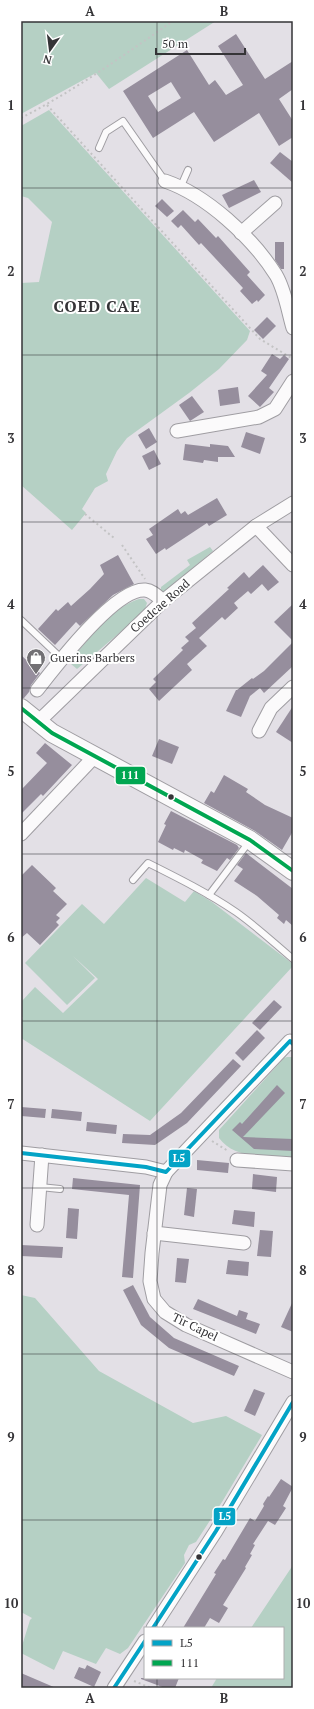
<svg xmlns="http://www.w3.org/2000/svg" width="314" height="1709" font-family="'PT Serif',serif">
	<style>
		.green { fill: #b5d0c4 }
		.building { fill: #968e9d; fill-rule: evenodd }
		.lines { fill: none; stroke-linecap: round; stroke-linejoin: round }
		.lane-casing { stroke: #9f9da2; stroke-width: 8 }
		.street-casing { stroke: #9f9da2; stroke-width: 15 }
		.secondary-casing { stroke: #9f9da2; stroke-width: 20 }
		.path { stroke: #c3c3c4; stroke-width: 2; stroke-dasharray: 2 3; stroke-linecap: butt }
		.lane { stroke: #fbfafb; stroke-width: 6 }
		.street { stroke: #fbfafb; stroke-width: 13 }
		.secondary { stroke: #fbfafb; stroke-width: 18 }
		.bus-1-casing { stroke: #fff; stroke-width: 7 }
		.bus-2-casing { stroke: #fff; stroke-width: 7 }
		.bus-1 { stroke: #03a3c6; stroke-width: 4 }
		.bus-2 { stroke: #00a651; stroke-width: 4 }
		.grid { fill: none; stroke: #353437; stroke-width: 1; stroke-opacity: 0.55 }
		.bus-dot { fill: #353437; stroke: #fff; stroke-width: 1.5 }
		.labels { text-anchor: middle; stroke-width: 4; stroke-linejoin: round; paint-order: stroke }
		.street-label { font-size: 12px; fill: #353437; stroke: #fff }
		.poi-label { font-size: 12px; fill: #353437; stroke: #fff; text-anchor: start }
		.district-label { font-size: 16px; font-weight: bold; letter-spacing: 1px; fill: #353437; stroke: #fff }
		.line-badge { stroke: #fff; stroke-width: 1.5 }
		.badge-label { font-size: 11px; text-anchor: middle; font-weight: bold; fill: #fff }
		.neatline { fill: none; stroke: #353437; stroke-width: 1.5 }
		.grid-label { font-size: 13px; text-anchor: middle; font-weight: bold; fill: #353437 }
	</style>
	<rect width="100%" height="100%" fill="#e3e0e6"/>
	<g class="green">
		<polygon points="21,21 216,21 109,89 96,73 21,114"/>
		<polygon points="49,110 250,331 247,340 219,369 189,393 127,438 117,451 106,474 108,481 95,488 82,509 86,513 72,530 21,485 21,283 39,282 52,222 28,198 21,196 21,126"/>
		<polygon points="210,547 213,551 164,592 161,591 161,587 190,565 187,560"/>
		<path d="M139 599H144L147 603 144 612 77 669 71 664V661L74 657C90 636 113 607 139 599Z"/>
		<polygon points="146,878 185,902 194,891 212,902 293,964 293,966 150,1121 21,1038 21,1020 23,1018 21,1016 21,1002 35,987 63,1013 98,979 73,956 95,978 67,1005 25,963 82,904 104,924"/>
		<path d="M287 1057H293V1158C269 1156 235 1160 219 1138V1130L284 1058Z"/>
		<polygon points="21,1295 35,1298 99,1371 193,1423 226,1416 262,1435 222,1502 196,1542 189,1545 184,1555 185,1563 128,1648 120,1654 106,1648 96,1664 63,1651 54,1670 21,1653 21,1649 30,1620 32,1618 21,1612"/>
		<polygon points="293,1565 293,1688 211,1688 217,1678 283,1678 283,1628 251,1628"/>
	</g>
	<g class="building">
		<path d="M236 34 265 79 293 61V89L279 99 293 121V137L279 146 259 113 214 142 194 112 153 138 123 91 187 50 209 85 215 80 226 95 243 85 218 46ZM171 82 181 98 158 112 148 96Z"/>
		<polygon points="280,152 293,162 293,183 270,163"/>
		<polygon points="254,180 261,192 229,208 222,195"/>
		<polygon points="162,199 174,211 167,217 155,206"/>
		<polygon points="183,210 195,222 198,219 216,238 218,236 250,272 247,275 265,295 258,302 257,300 252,304 240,291 243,288 201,243 199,245 181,225 178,228 171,221"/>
		<polygon points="275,242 284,242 284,269 281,269 275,260"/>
		<polygon points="267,317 276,326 263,339 254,330"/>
		<polygon points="272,354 280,359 284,355 289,359 269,388 274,392 260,407 248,396 267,375 261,371"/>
		<polygon points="238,387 240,403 220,406 218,390"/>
		<polygon points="192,396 204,412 190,421 179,405"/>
		<polygon points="149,428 157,442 146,449 138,435"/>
		<polygon points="246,432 265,438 260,454 241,447"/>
		<polygon points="185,444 210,447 210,444 228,446 235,457 218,457 218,462 204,460 203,463 183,460"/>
		<polygon points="154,450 161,464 149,470 142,456"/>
		<polygon points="217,498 227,515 209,526 207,523 166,550 165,548 156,554 146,539 153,535 149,529 178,509 181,514 185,511 188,515"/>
		<polygon points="118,555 134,584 113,595 80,626 76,622 55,645 38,629 56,609 58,611 68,602 71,606 90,589 104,574 100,565"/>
		<polygon points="263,565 279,582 268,591 262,584 251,594 248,591 234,603 238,608 225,620 222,617 199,638 207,646 187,664 192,670 159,701 149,689 156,682 153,679 183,650 181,648 189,641 185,637 196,628 192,623 229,589 227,588 244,572 249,578"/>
		<polygon points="293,604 293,641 274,622"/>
		<polygon points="293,642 293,666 264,693 260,688 250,696 241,717 226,711 236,690 237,690 252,678 253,679 264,671"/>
		<polygon points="21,655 40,673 31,685 29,692 24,698 21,698"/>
		<polygon points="293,706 293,743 276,732"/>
		<polygon points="159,739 179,747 172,764 152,756"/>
		<polygon points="45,743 72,765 43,796 41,794 21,814 21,790 47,763 36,753"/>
		<polygon points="224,775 248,789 246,792 265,805 293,818 293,831 282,850 255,831 204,803 211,791 214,793"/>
		<polygon points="171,811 237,845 239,848 230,860 227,858 217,871 201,863 203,860 185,850 184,853 174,848 173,850 158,842 166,825 164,824"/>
		<polygon points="246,853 293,889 293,926 286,920 284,924 277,918 279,915 257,896 234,881 243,869 237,865"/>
		<polygon points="32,865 56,888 53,891 67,904 56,915 60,918 56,922 59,925 40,945 27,933 21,938 21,876"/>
		<polygon points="274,1000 282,1007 260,1030 252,1023"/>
		<polygon points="257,1030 265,1038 243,1061 235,1053"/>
		<polygon points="233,1059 241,1066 187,1123 155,1145 122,1143 123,1134 150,1135 181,1113"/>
		<polygon points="277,1085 285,1093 243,1137 293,1139 293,1151 254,1149 232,1130 240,1122 242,1124"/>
		<polygon points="21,1107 46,1109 45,1118 21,1116"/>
		<polygon points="52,1109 82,1112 81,1121 51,1118"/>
		<polygon points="87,1122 117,1125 116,1134 86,1131"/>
		<polygon points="197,1160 229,1163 228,1173 197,1170"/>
		<polygon points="253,1174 277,1177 276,1192 252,1189"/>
		<polygon points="73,1178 140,1185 133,1278 122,1277 129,1195 72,1189"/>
		<polygon points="187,1188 197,1189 194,1217 184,1215"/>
		<polygon points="68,1208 79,1209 77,1239 66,1238"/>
		<polygon points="234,1210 255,1212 254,1227 232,1224"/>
		<polygon points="260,1230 273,1231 271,1257 257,1256"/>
		<polygon points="21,1245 63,1247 62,1258 21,1256"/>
		<polygon points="177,1258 189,1259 186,1283 175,1282"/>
		<polygon points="228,1260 249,1262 248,1276 226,1274"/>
		<polygon points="133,1285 150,1317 174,1338 239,1366 234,1376 169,1348 141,1325 123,1290"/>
		<polygon points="198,1299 237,1316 239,1310 248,1313 246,1319 260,1324 256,1334 193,1309"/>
		<polygon points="293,1301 293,1332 281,1327"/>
		<polygon points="254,1389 265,1393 255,1416 244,1411"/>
		<polygon points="281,1479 293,1487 283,1506 286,1508 275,1525 268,1521 253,1544 255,1545 250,1554 252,1555 245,1567 246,1568 223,1605 228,1608 219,1623 210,1618 204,1628 183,1628 216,1574 214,1573 223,1559 225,1560 250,1518 255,1521 264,1506 263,1504 268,1496 269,1497"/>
		<polygon points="87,1665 101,1672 94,1687 74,1678 79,1667 85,1669"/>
		<polygon points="21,1673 56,1688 21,1688"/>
		<polygon points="141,1678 179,1678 175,1688 165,1688 141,1679"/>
	</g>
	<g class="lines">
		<defs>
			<g id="lane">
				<polyline points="99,148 106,132 123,121 165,181"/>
				<polyline points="181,186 188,170"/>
				<polyline points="21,620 62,659"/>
				<path d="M133 880 148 863C178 878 208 893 236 912 256 926 274 943 293 959"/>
				<polyline points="209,895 249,842"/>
				<polyline points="40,1187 60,1189"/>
			</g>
			<g id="street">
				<path d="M165 181C206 195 252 237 276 275 285 290 288 311 293 328"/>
				<polyline points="241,233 275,203"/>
				<polyline points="177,431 259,417 275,409 293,381"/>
				<polyline points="256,526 293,565"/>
				<path d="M37 690C55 667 115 588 145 590 153 591 157 596 163 601"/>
				<polyline points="38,722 163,601 256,526 293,503"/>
				<polyline points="259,731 271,708 293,687"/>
				<polyline points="21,834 95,756"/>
				<polyline points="21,1153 146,1167 166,1172 290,1041 293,1044"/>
				<polyline points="237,1160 293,1164"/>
				<polyline points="166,1172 160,1185 152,1253 150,1281 154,1299 165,1312 186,1325 293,1372"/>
				<polyline points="37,1225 42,1155"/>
				<polyline points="154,1233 244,1243"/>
				<polyline points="153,1628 216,1531 293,1402"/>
				<polyline points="114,1688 145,1641"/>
			</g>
			<polyline id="secondary" points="21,708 52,733 250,840 293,871"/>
		</defs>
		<use href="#lane" class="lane-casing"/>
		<use href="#street" class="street-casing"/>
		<use href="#secondary" class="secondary-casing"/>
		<g class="path">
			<polyline points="47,105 260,339 293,359"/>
			<path d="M21 118C74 91 124 55 173 21"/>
			<polyline points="85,514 114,538"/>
			<polyline points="122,545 145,579"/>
			<polyline points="212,1141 228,1151"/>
			<polyline points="134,1681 151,1688"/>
		</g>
		<use href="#lane" class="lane"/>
		<use href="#street" class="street"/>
		<use href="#secondary" class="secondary"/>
		<defs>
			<g id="bus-1">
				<polyline points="21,1153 146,1167 166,1172 290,1041 293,1044"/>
				<polyline points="153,1628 216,1531 293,1402"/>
				<polyline points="114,1688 145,1641"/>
			</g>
			<polyline id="bus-2" points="21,708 52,733 250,840 293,871"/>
		</defs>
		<use href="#bus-1" class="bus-1-casing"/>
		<use href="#bus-2" class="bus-2-casing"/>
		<use href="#bus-1" class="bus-1"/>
		<use href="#bus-2" class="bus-2"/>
	</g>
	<path class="grid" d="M157 21V1628M21 188H293M21 355H293M21 522H293M21 688H293M21 854H293M21 1021H293M21 1188H293M21 1354H293M21 1520H293M157 1678V1688"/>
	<defs>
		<symbol id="shop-pin" viewBox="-11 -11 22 30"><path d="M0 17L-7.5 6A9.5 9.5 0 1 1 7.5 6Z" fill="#727074" stroke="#fff"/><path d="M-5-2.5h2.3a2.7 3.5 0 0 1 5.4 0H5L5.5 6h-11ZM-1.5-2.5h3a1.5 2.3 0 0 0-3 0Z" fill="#fff"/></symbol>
	</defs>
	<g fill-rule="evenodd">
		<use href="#shop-pin" x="25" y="647" width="22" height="30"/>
	</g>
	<g class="bus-dot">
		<circle cx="171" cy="797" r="3.5"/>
		<circle cx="199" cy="1557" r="3.5"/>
	</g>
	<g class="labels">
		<g class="street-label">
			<text transform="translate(160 606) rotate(-41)" y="4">Coedcae Road</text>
			<text transform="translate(195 1327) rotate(26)" y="4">Tir Capel</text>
		</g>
		<g class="poi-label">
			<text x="50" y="662">Guerins Barbers</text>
		</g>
		<g class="district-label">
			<text x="97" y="312">COED CAE</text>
		</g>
	</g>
	<g class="line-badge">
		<rect x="115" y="766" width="31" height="19" rx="4" fill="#00a651"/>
		<rect x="168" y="1149" width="23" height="19" rx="4" fill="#03a3c6"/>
		<rect x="213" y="1507" width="23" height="19" rx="4" fill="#03a3c6"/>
	</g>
	<g class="badge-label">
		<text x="130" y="779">111</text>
		<text x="179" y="1162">L5</text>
		<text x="225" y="1520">L5</text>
	</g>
	<rect width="314" height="1709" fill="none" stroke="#ffffff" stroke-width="44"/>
	<rect x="144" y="1627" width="140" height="52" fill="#ffffff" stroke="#aeaeaf"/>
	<rect x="152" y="1640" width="20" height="6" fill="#03a3c6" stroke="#aeaeaf"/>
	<text x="180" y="1647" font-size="12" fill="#353437">L5</text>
	<rect x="152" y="1660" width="20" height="6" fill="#00a651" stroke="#aeaeaf"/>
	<text x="180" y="1667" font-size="12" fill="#353437">111</text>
	<g transform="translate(50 50) rotate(194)" stroke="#ffffff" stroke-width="3" paint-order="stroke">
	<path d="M0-3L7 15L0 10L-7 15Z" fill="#353437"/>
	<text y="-6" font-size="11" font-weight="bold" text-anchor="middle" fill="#353437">N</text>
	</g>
	<path d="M156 48v6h89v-6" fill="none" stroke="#353437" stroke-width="2"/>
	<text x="162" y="48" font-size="12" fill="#353437" stroke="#ffffff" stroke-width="3" paint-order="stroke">50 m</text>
	<rect x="22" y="22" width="270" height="1665" class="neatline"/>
	<g class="grid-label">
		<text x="90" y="16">A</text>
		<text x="224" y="16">B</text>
		<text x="11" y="110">1</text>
		<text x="303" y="110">1</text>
		<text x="11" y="276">2</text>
		<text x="303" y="276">2</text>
		<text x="11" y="443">3</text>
		<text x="303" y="443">3</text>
		<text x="11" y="609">4</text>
		<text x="303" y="609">4</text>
		<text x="11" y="776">5</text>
		<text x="303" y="776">5</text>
		<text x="11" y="942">6</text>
		<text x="303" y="942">6</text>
		<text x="11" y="1109">7</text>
		<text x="303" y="1109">7</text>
		<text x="11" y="1275">8</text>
		<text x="303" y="1275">8</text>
		<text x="11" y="1442">9</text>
		<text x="303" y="1442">9</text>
		<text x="11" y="1608">10</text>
		<text x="303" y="1608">10</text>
		<text x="90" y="1703">A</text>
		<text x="224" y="1703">B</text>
	</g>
</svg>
